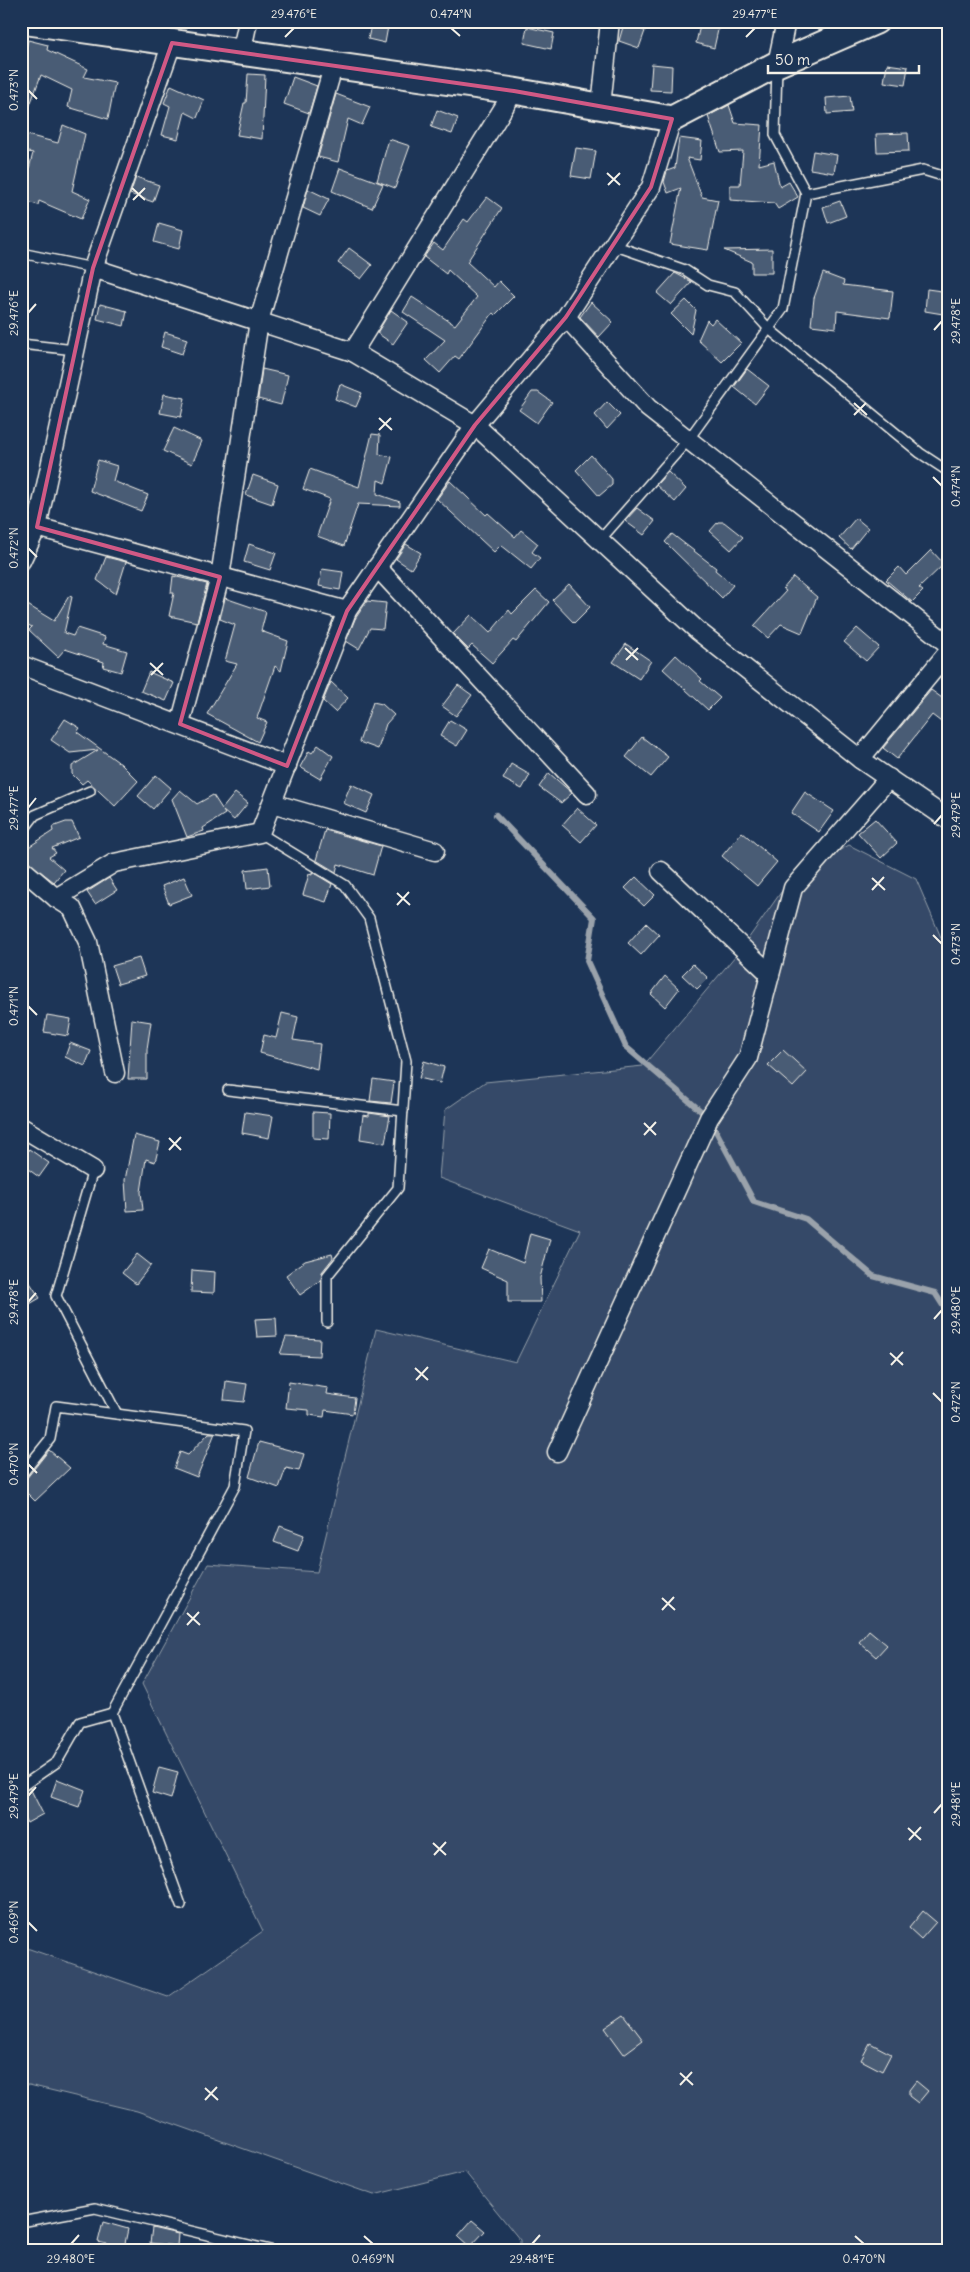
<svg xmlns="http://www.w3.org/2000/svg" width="970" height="2272" font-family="Delius,sans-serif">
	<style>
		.green { fill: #354a67; stroke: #949ea8 }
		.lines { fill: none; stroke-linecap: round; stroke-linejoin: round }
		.stream { stroke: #9aa2ab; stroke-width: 6 }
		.building { fill: #485b74; stroke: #f4f1e8 }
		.lane-casing { stroke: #f4f1e8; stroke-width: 12 }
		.street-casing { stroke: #f4f1e8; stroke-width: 21 }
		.secondary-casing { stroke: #f4f1e8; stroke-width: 29 }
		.lane { stroke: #1d3557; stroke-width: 9 }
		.street { stroke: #1d3557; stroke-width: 18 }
		.secondary { stroke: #1d3557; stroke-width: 25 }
		.marked { fill: none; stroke: #d15985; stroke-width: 4; stroke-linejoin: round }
		.ticks { fill: none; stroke: #f4f1e8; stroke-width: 2 }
		.neatline { fill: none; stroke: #f4f1e8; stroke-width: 2 }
		.ticks-label { font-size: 12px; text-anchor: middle; fill: #f4f1e8 }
	</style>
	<rect width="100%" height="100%" fill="#1d3557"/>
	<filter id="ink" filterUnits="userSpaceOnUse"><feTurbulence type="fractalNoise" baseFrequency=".02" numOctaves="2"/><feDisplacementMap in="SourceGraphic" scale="10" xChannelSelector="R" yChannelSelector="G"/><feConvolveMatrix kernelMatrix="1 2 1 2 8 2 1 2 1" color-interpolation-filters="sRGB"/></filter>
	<g filter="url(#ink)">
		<polygon class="green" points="849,845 916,879 949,956 949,2251 520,2251 520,2240 465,2172 374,2195 137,2111 21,2083 21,1946 168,1997 263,1931 142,1684 208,1564 317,1572 376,1329 516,1362 580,1230 439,1178 445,1110 485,1082 643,1066 741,949 791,878"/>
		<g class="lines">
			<polyline class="stream" points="496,815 594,918 587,961 626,1047 709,1118 754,1202 806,1219 873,1276 935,1293 949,1315"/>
		</g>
		<g class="building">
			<polygon points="372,21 389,21 385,43 368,39"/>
			<polygon points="701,21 720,21 714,48 696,43"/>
			<polygon points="624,23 645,31 639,48 619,41"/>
			<polygon points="527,27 554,33 551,49 524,43"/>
			<polygon points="28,40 48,45 47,50 88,69 84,77 115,83 108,119 68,107 72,90 41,75 23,124 21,124 21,71"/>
			<polygon points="652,64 672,66 671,91 650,90"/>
			<polygon points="887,64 908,67 905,85 884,82"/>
			<polygon points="248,74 265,75 262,139 237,135 244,103 246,103"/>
			<polygon points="293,77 317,86 309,113 284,104"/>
			<polygon points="171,85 204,100 197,118 185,112 178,139 162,135 170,106 164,103"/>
			<polygon points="336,94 370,107 362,125 348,119 338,162 318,157"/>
			<polygon points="850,96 852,112 827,114 826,98"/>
			<polygon points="729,105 735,123 762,125 759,165 774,161 780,187 789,182 798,197 778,209 774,203 730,200 730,185 740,185 743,151 720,152 708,116"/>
			<polygon points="437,110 458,118 452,134 431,127"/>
			<polygon points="63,125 85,134 72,191 90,199 81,219 39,201 38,205 21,200 33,153 23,151 27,135 58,143"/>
			<polygon points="908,133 909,151 877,152 876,134"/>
			<polygon points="679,138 702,141 700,160 687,158 702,197 718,200 708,250 670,244 681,188 668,193 664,182 667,171 675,168"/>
			<polygon points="389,139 410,146 395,188 377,181"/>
			<polygon points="576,148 596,151 591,179 571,176"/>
			<polygon points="813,151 837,155 834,173 810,169"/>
			<polygon points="340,168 383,184 372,208 332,191"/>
			<polygon points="136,177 159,185 153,202 130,194"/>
			<polygon points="308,189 329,199 320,216 303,208"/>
			<polygon points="487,197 502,208 467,262 494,287 499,281 514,296 495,315 493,313 459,359 455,356 440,373 426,360 445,340 403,312 412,297 455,325 477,297 448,270 446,274 424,257 434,243 443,250 464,219 468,222"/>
			<polygon points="840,201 846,216 828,223 823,207"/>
			<polygon points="159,223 183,230 179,249 154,242"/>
			<polygon points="349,248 372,265 361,279 338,263"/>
			<polygon points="772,249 772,273 752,273 752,262 724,250"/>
			<polygon points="675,273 692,282 671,305 657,293"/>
			<polygon points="823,273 844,281 843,285 893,291 890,318 837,311 836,328 811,325 814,298"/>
			<polygon points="927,289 949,292 949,315 925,311"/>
			<polygon points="686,300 696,310 691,334 671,314"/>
			<polygon points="591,302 613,322 599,337 580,317"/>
			<polygon points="100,304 127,311 124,326 97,319"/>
			<polygon points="391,310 408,322 393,344 377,333"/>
			<polygon points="715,319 741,343 722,362 698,340 707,320 711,324"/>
			<polygon points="165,332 187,339 182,354 161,347"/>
			<polygon points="262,369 288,375 281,405 258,399"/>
			<polygon points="747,369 769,386 755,404 734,387"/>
			<polygon points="340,384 362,393 356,407 335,399"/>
			<polygon points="532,392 538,392 552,402 537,423 519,410"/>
			<polygon points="164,394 185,398 181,417 160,413"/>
			<polygon points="607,402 620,415 607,429 595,415"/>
			<polygon points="174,428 202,441 192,464 163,451"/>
			<polygon points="372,434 380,435 379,454 392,457 385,483 378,480 377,494 400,502 400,506 358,504 344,546 317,536 330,499 303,489 310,469 359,487"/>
			<polygon points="591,455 612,479 612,485 599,496 576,470"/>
			<polygon points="98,460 117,466 113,481 148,495 141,511 90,491"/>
			<polygon points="668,472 686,489 675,502 656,485"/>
			<polygon points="253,475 278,484 272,504 246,495"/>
			<polygon points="450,481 486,515 488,513 515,537 521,530 538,544 532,552 540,558 531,569 501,545 494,552 437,499"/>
			<polygon points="637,508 655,521 644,535 625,521"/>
			<polygon points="856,518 868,528 851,549 839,538"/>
			<polygon points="718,522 724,522 743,537 731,550 710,531"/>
			<polygon points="672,534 716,568 715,570 733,585 722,598 665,542"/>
			<polygon points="249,544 276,553 270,570 244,562"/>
			<polygon points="406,544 421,553 411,569 396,559"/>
			<polygon points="931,550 944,564 919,588 923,591 912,602 886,580 899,567 906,575"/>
			<polygon points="106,557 126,562 116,594 97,580"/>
			<polygon points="322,569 343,572 340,590 319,586"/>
			<polygon points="173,576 207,584 197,622 169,616 174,593 171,593"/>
			<polygon points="793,577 817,597 802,633 781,624 768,638 754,626 786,591 783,589"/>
			<polygon points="569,584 590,607 574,623 552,600"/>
			<polygon points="536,590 549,602 516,642 513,640 492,663 472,645 468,649 453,634 471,615 490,633 509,610 512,614"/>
			<polygon points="69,596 72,597 64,633 73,636 77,628 105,637 103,644 127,651 121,672 103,667 104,662 65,649 58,657 29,630 32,627 21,621 21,601 54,621"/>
			<polygon points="225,598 266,612 261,631 288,641 281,671 275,666 257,718 267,722 258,742 207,714 237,664 225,661 235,625 220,619"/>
			<polygon points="367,601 386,603 383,629 370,628 359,649 346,641 355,619"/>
			<polygon points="857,628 879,647 866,661 844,642"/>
			<polygon points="626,644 651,661 639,679 613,662"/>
			<polygon points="676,655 702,679 700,681 720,698 708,710 663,669"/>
			<polygon points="149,672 174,683 166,701 141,691"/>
			<polygon points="331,682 348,698 335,712 323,701"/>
			<polygon points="458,685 472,695 456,716 442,706"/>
			<polygon points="931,690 949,703 949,728 932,715 897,759 883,748"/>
			<polygon points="373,702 382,704 394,715 386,724 378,749 359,742"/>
			<polygon points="65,719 80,728 77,732 121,764 138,781 115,806 87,780 82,784 72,774 72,766 98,750 70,753 51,740"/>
			<polygon points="450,720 467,730 457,746 440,736"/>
			<polygon points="642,737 668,757 651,777 626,757"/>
			<polygon points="318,745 333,756 320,779 300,767 309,751 312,753"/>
			<polygon points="511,764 530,775 522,789 503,779"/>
			<polygon points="549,773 572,793 561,803 539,787"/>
			<polygon points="156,775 171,788 153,809 138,796"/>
			<polygon points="351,784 374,795 366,813 343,803"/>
			<polygon points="180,790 197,804 213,795 222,809 235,793 248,803 234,820 223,811 225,814 203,828 204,831 187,837 172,799"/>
			<polygon points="805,792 834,811 819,832 791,813"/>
			<polygon points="577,808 596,825 581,842 562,825"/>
			<polygon points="875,819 897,843 881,858 858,833"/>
			<polygon points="66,822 72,822 79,837 52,848 56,853 49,857 64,870 54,882 23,858 21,852 53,831 52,827"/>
			<polygon points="325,830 381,846 373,875 338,864 336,872 316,860"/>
			<polygon points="742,832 777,862 757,886 722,856"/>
			<polygon points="268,867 270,886 247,889 245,870"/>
			<polygon points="312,872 332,884 326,902 303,895 309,874 312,875"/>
			<polygon points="184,877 192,895 169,904 162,886"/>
			<polygon points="636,877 655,895 644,906 625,888"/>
			<polygon points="109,878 117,890 95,904 87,892"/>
			<polygon points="646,923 659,935 641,955 628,943"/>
			<polygon points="139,958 145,976 118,984 112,966"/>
			<polygon points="693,964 708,978 697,989 682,975"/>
			<polygon points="665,976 679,989 665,1007 651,994"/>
			<polygon points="282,1013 298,1017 293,1040 320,1044 317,1069 260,1053 264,1035 276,1038"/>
			<polygon points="47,1015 71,1019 68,1036 44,1032"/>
			<polygon points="132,1019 151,1022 147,1049 147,1079 128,1079"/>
			<polygon points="70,1043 91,1051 85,1066 65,1057"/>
			<polygon points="783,1050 807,1072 793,1087 768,1065"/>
			<polygon points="424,1061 444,1067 440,1083 419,1078"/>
			<polygon points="373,1079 394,1082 391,1103 370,1101"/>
			<polygon points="245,1112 273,1116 269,1138 242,1133"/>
			<polygon points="313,1112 330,1113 329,1139 313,1138"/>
			<polygon points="369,1113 390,1116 385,1143 360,1139 363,1115 369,1116"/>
			<polygon points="134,1135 160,1142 155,1162 146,1159 141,1192 143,1210 127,1211 125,1180"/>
			<polygon points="29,1149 49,1163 39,1177 21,1164 21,1161"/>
			<polygon points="530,1233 550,1239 540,1278 541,1302 508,1302 508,1280 481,1268 489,1249 523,1263"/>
			<polygon points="137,1254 151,1265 136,1284 122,1273"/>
			<polygon points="332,1254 333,1258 322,1272 321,1280 300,1295 286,1275 305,1261"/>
			<polygon points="21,1269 40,1298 21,1309"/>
			<polygon points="192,1270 215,1272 214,1293 191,1292"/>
			<polygon points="276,1318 277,1336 257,1337 255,1319"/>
			<polygon points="286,1337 320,1339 319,1356 280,1354"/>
			<polygon points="226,1381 247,1384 244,1402 224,1400"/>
			<polygon points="289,1382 328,1388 327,1394 355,1398 353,1414 325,1410 324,1417 309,1415 309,1410 286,1408"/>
			<polygon points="209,1433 215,1433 197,1477 174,1468 180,1452 188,1455"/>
			<polygon points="259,1442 304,1454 299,1471 286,1468 279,1488 249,1477"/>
			<polygon points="49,1450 70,1468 35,1501 21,1487 21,1481 26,1479"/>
			<polygon points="280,1526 304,1535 298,1551 274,1542"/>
			<polygon points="869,1630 887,1645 876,1657 859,1642"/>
			<polygon points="159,1767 178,1772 171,1799 152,1793"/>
			<polygon points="57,1779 85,1790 79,1807 51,1797"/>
			<polygon points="30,1788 43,1814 27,1823 21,1812 21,1793"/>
			<polygon points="923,1911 936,1922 921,1939 909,1928"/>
			<polygon points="624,2015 643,2040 624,2054 605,2028"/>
			<polygon points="870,2043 891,2054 882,2071 861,2060"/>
			<polygon points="916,2081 928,2091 918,2103 909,2096 909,2090"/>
			<polygon points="472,2220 485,2231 470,2247 458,2236"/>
			<polygon points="103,2222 128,2229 124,2248 98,2242"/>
			<polygon points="152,2228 178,2234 177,2246 150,2243"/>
		</g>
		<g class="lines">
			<defs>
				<g id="lane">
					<polyline points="806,193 923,170 949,178"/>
					<polyline points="613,245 685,270 708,285 735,292 769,329 920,453 949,472"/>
					<polyline points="21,253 93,268"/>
					<polyline points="21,344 75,350"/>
					<polyline points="600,540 688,440 783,309 806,193 775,135 777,67"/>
					<polyline points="21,833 35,815 90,791"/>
					<polyline points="260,833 345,885 369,918 406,1061 398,1188 327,1276 327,1322"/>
					<polyline points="228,1090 403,1111"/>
					<polyline points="93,1170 56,1296 117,1414"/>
					<polyline points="21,1475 50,1439 56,1406 244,1431 235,1486 112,1713 181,1905"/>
					<polyline points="21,1787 57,1762 80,1722 112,1713"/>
					<polyline points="21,2222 95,2208 274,2251"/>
				</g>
				<g id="street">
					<polyline points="241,54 248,21"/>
					<polyline points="777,64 786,21"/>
					<polyline points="601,106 610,21"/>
					<polyline points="93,268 353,352 475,425 698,631 860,759 949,820"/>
					<polyline points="566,317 648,408 949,645"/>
					<polyline points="353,352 514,91"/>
					<polyline points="21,525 37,527 347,611"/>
					<polyline points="21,561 37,527 93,268 172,43"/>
					<polyline points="377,567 587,794"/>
					<polyline points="21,665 287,766"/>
					<polyline points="180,724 220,577 259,321 334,64"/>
					<polyline points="860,759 949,651"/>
					<polyline points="272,803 435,851"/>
					<polyline points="21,868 56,898 72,908 88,942 115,1073"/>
					<polyline points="661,871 770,974"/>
					<polyline points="56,898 114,863 260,833 347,611 475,425 566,317 651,187 672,119"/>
					<polyline points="21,1127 93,1170"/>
					<polyline points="557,1452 709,1118 748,1058 793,888 889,778"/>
				</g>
				<polyline id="secondary" points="22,21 514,91 672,119 777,64 876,21"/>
			</defs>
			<use href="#lane" class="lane-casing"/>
			<use href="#street" class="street-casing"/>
			<use href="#secondary" class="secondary-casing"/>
			<use href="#lane" class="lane"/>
			<use href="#street" class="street"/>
			<use href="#secondary" class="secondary"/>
		</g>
	</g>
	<path class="marked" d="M172 43 514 91 672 119 651 187 566 317 475 425 347 611 287 766 180 724 220 577 37 527 93 268Z"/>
	<path class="ticks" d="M451 28 460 36M285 37 294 28M746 37 755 28M28 90 37 99M607 173 620 185M608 185 620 173M132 188 145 200M133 200 145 188M28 313 36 304M934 330 942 321M854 403 867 415M854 415 866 403M379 418 392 430M379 430 391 418M933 477 942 486M28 548 37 557M625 648 638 660M626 660 638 648M150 663 163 675M151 675 163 663M28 808 36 798M934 824 942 815M872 878 885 890M872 890 884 877M397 893 410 905M397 905 409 892M933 935 942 944M28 1006 37 1015M644 1123 656 1135M644 1135 656 1122M169 1138 181 1150M169 1150 181 1137M28 1302 36 1293M934 1319 942 1310M890 1353 903 1365M891 1365 903 1352M415 1368 428 1380M416 1380 428 1367M933 1393 942 1402M28 1464 37 1473M662 1598 675 1610M662 1610 674 1597M187 1613 200 1625M187 1625 199 1612M28 1796 36 1787M934 1813 942 1804M908 1828 921 1840M909 1840 921 1827M433 1843 446 1855M434 1855 446 1842M28 1922 37 1931M680 2073 693 2085M680 2085 692 2072M205 2088 218 2100M205 2100 217 2087M364 2236 373 2244M855 2236 864 2244M71 2244 79 2235M532 2244 540 2235"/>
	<rect width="970" height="2272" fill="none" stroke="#1d3557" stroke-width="55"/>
	<path d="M768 65v8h151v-8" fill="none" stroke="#f4f1e8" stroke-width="2.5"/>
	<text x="775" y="65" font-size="15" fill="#f4f1e8" stroke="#1d3557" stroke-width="4" paint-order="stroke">50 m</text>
	<rect x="28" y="28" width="914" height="2216" class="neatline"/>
	<g class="ticks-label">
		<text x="294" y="18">29.476°E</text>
		<text x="451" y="18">0.474°N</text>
		<text x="755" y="18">29.477°E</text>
		<text transform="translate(14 90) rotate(-90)" y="4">0.473°N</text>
		<text transform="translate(14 313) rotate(-90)" y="4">29.476°E</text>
		<text transform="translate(956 321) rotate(-90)" y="4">29.478°E</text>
		<text transform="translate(956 486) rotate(-90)" y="4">0.474°N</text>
		<text transform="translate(14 548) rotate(-90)" y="4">0.472°N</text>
		<text transform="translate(14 808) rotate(-90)" y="4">29.477°E</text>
		<text transform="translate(956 815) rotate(-90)" y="4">29.479°E</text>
		<text transform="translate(956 944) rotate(-90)" y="4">0.473°N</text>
		<text transform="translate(14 1006) rotate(-90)" y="4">0.471°N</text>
		<text transform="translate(14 1302) rotate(-90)" y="4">29.478°E</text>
		<text transform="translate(956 1310) rotate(-90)" y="4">29.480°E</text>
		<text transform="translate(956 1402) rotate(-90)" y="4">0.472°N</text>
		<text transform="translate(14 1464) rotate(-90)" y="4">0.470°N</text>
		<text transform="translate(14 1796) rotate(-90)" y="4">29.479°E</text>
		<text transform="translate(956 1804) rotate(-90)" y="4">29.481°E</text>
		<text transform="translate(14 1922) rotate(-90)" y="4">0.469°N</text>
		<text x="71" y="2263">29.480°E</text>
		<text x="373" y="2263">0.469°N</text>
		<text x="532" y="2263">29.481°E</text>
		<text x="864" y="2263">0.470°N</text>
	</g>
</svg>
